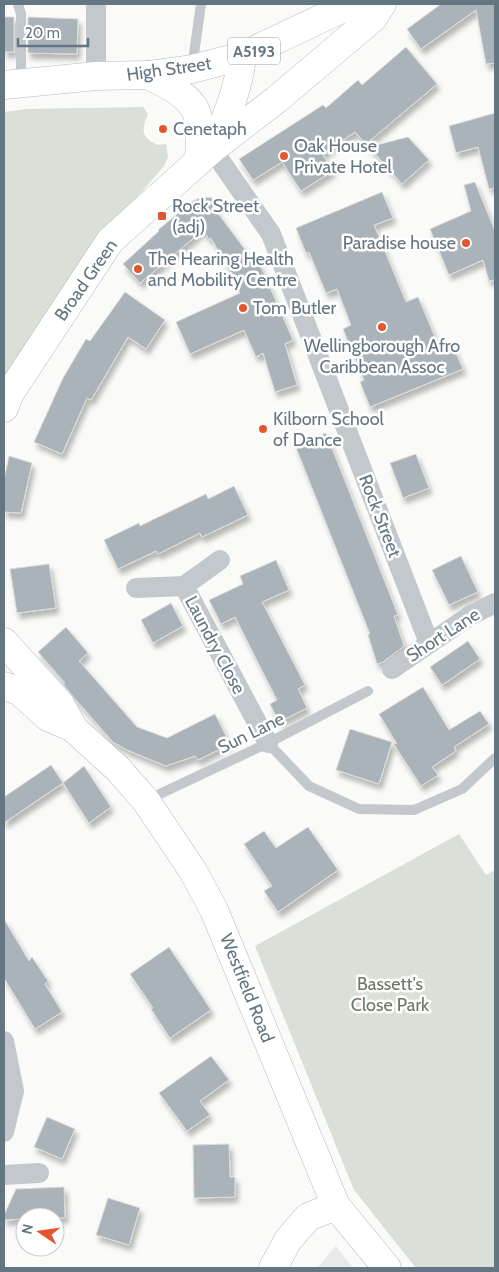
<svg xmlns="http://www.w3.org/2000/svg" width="499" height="1272" font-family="Cabin,sans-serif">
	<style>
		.built { fill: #e8e9e9 }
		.green { fill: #dadfd7 }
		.building { fill: #aab3b9; stroke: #dcdcda; filter: url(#shadow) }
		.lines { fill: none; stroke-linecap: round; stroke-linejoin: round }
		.secondary-casing { stroke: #b3babf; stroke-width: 29 }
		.primary-casing { stroke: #b5babe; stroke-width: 29 }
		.lane { stroke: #c3c8cc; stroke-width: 10 }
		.street { stroke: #c3c8cc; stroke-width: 20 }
		.secondary { stroke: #fff; stroke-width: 28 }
		.primary { stroke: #fff; stroke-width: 28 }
		.poi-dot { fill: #e4572e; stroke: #fff; stroke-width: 2 }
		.labels { text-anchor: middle; stroke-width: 5; stroke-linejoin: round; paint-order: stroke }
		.shield { fill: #fff; stroke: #939fa8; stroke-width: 1 }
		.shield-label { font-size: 16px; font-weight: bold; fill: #657683 }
		.street-label { font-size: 18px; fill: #657683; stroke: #fff }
		.poi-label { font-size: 18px; fill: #657683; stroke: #fff; text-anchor: start }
		.park-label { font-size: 18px; fill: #687a64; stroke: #fff }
	</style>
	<defs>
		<filter id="shadow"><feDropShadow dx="3" dy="5.5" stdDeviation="2.5" flood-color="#0004"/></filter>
	</defs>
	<rect width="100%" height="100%" fill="#fafaf8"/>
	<polygon class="built" points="336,1246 353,1268 317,1268"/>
	<g class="green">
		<path d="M143 107 148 114C141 130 141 138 158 145L166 144 168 157 164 166 94 247 4 384V112L27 109Z"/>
		<polygon points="459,834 486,875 495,870 495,1268 416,1268 354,1190 255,946"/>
	</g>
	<g class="building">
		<polygon points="441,4 495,4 495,63 486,64 476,10 421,49 407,29"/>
		<rect x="4" y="17" width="10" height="35"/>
		<polygon points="28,17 78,19 77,54 28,53"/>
		<polygon points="406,47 437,84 366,144 355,132 322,154 333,171 301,191 282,162 253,180 239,159 323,105 326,108 358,80 362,85"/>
		<polygon points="495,113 495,188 489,189 478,147 456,153 449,126"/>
		<polygon points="408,137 429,160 402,184 369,147"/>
		<polygon points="475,182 495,231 495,280 489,281 483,260 449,275 430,229 471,211 464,185"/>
		<polygon points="382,192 393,218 374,225 406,302 418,297 440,349 452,344 463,369 370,407 360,382 364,380 343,329 351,325 337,289 326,293 309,252 306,253 296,228"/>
		<polygon points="202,197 212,198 217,212 252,259 256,256 293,340 285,344 297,385 275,392 263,353 256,357 244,330 190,354 176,322 240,293 229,269 211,238 209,239 203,230 140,283 123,264 159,231 158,230 193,201"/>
		<polygon points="125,292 165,320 146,349 128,337 91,400 87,398 62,454 34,442 63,378 86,339 90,341"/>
		<polygon points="326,433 398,615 394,616 404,646 383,662 377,664 368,635 370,634 295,445"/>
		<polygon points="416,454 429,488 403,498 390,463"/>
		<polygon points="9,456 32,463 21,513 4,512 4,480"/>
		<polygon points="234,486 248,515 202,537 200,533 158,554 156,551 118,569 104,540 139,523 140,526 206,494 208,499"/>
		<polygon points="461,556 478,592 449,605 432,570"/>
		<polygon points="276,560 289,590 262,602 305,685 298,689 307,708 279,722 270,704 277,700 235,617 221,624 209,600 243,584 240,576"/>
		<polygon points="49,564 56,608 17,613 10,569"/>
		<polygon points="171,603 183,626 153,643 141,620"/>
		<polygon points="66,627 88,653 79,661 137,727 167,738 215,714 230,744 198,760 195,756 166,766 127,750 113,742 76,700 63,684 65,683 38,652"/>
		<polygon points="468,641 480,659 442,685 430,667"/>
		<polygon points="423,687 449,730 480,711 489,724 454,747 456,751 432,767 438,775 421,786 393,743 397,744 379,714"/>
		<polygon points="350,729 392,742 379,784 336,770"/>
		<polygon points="51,765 63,783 4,823 4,797"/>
		<polygon points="84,766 111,807 89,823 63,783"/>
		<polygon points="308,827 338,870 278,912 264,891 272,886 244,844 264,831 276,848"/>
		<polygon points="4,919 29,961 32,957 48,981 45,984 62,1012 35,1029 4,978"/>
		<polygon points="169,947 211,1010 170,1038 151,1009 153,1008 130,974"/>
		<polygon points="211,1056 229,1080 200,1101 210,1115 187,1131 159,1093"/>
		<polygon points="47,1117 75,1129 62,1159 34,1147"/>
		<polygon points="229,1144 230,1177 235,1177 235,1197 194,1198 193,1145"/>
		<polygon points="64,1187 65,1218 25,1217 25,1219 4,1220 4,1215 16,1189"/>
		<polygon points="108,1198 140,1208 129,1245 96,1235"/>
	</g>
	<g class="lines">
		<defs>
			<g id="secondary">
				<path d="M148 75C164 83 182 91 193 106 201 116 200 147 199 160"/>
				<path d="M214 145C227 116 239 88 242 56"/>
				<polyline points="4,408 10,393 110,241 212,149 276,100 373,18 382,4"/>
				<polyline points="4,642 60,704 74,729 118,769 146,801 193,871 214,910 336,1206 387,1268"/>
				<polyline points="4,686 19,691 48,717 66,725"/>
				<polyline points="273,1268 288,1240 308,1217 336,1206"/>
			</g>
			<polyline id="primary" points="4,85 96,76 148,75 192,69 242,56 352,4"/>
		</defs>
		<use href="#secondary" class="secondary-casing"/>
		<use href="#primary" class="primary-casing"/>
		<g class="lane">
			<polyline points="18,4 21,14 21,83"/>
			<polyline points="192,68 201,4"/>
			<polyline points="268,743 309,786 359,809 414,810 462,789 495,758"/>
			<polyline points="147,800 268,743 368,691"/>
		</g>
		<g class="street">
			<polyline points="96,4 96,76"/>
			<polyline points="212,149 271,234 429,643"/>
			<polyline points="220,560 184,586 268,743"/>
			<polyline points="136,588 184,586"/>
			<polyline points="392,669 471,615 495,603"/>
			<polyline points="4,1041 14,1091 4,1132"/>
			<polyline points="4,1175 39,1173"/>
		</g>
		<use href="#secondary" class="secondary"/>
		<use href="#primary" class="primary"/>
	</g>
	<g class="poi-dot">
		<circle cx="163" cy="129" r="5"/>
		<circle cx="284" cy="156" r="5"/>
		<rect x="157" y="211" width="10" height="10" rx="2.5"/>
		<circle cx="466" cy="243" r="5"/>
		<circle cx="138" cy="269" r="5"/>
		<circle cx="243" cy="308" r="5"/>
		<circle cx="382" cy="327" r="5"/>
		<circle cx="263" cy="429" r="5"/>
	</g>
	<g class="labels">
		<rect class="shield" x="228" y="37.5" width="52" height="27" rx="4"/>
		<g class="shield-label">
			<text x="254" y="57">A5193</text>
		</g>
		<g class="street-label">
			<text transform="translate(169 69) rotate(-8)" y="6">High Street</text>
			<text transform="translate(86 280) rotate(-55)" y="6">Broad Green</text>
			<text transform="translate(380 516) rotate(69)" y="6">Rock Street</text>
			<text transform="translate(443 635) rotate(-33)" y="6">Short Lane</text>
			<text transform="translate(215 645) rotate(62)" y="6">Laundry Close</text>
			<text transform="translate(251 733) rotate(-26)" y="6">Sun Lane</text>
			<text transform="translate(247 988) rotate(68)" y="6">Westfield Road</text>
		</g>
		<g class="poi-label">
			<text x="173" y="135">Cenetaph</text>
			<text x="294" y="152">Oak House<tspan x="294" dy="21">Private Hotel</tspan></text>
			<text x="172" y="212">Rock Street<tspan x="172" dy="21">(adj)</tspan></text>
			<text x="456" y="249" text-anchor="end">Paradise house</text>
			<text x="148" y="265">The Hearing Health<tspan x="148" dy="21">and Mobility Centre</tspan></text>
			<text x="253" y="314">Tom Butler</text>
			<text x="382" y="352" text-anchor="middle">Wellingborough Afro<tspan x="382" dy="21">Caribbean Assoc</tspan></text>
			<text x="273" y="425">Kilborn School<tspan x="273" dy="21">of Dance</tspan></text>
		</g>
		<g class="park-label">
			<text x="390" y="990">Bassett's<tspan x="390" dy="21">Close Park</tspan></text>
		</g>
	</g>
	<rect width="499" height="1272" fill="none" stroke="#657683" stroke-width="10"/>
	<g transform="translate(40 1232) rotate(283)"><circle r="24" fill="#ffffff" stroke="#c1c8cd"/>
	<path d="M0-4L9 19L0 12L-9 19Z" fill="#e4572e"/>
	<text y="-8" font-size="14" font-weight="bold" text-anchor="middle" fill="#657683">N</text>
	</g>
	<path d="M18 38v8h70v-8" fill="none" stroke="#657683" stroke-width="2.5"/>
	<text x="25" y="38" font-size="15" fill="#657683" stroke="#ffffff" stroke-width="4" paint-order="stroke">20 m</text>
</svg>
